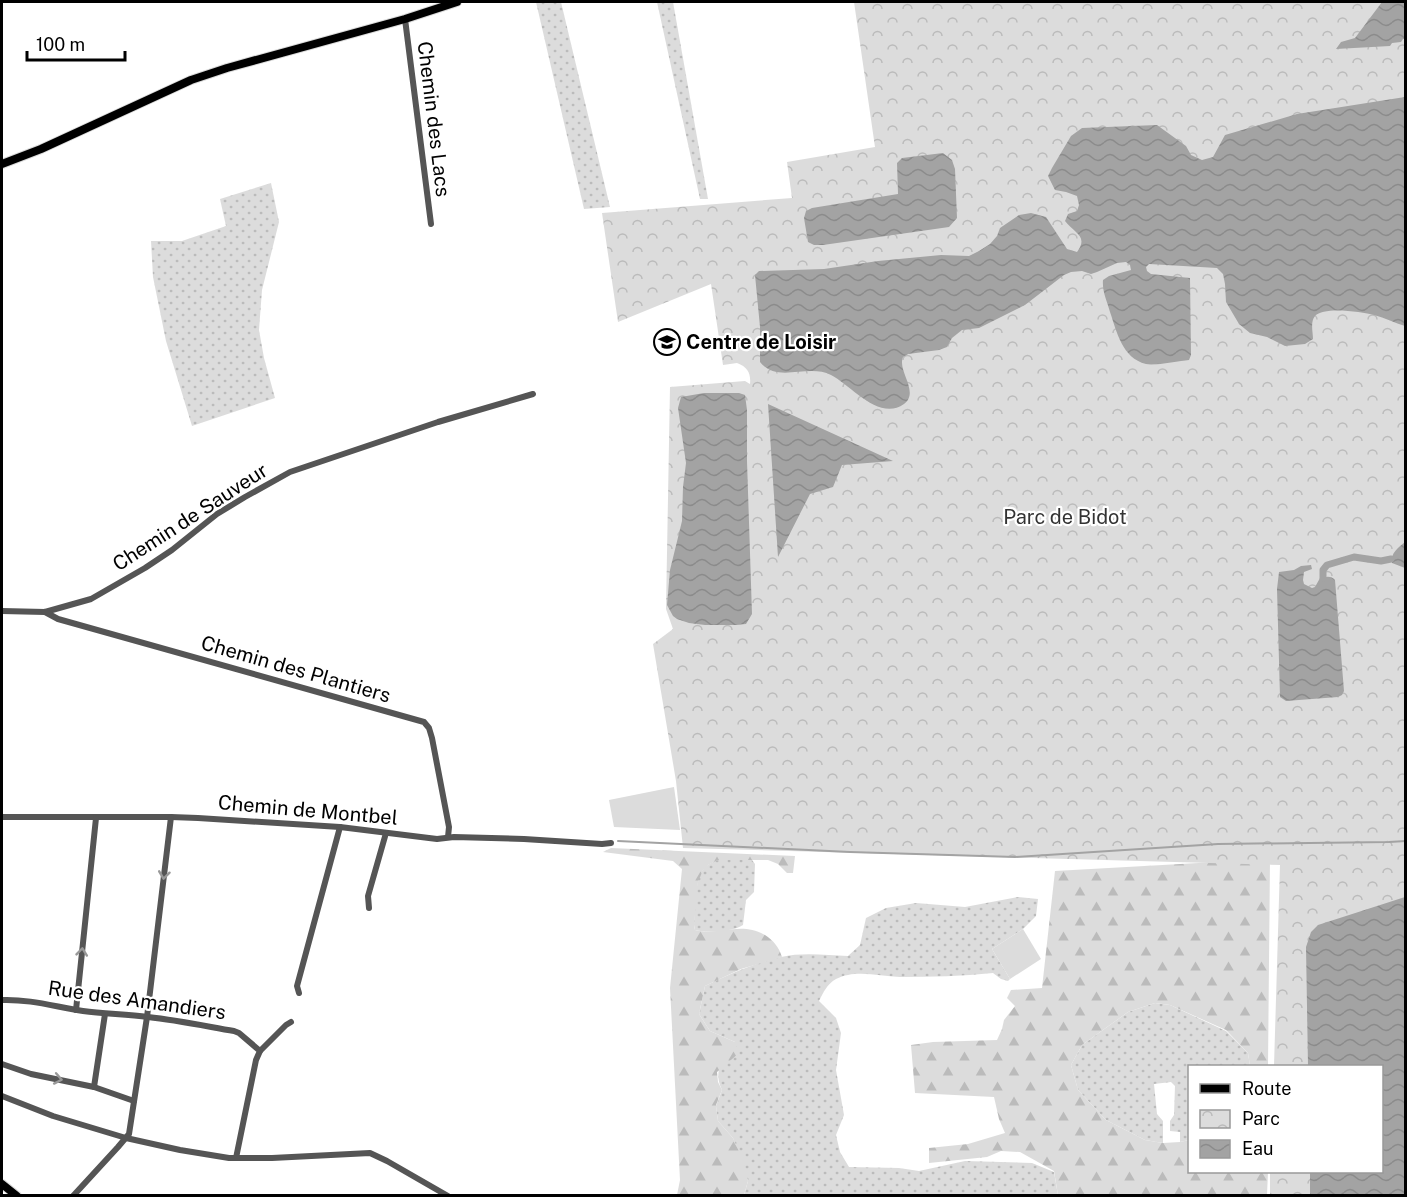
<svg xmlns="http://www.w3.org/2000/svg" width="1407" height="1197" font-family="'Public Sans',sans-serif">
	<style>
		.grass { fill: url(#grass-dots) }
		.forest { fill: url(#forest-firs) }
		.park { fill: url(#park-crowns) }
		.garden { fill: #dcdcdc }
		.water { fill: url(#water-waves) }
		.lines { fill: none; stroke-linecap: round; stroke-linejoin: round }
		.stream { stroke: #a3a3a3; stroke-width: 2 }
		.canal { stroke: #a3a3a3; stroke-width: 7 }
		.major-casing { stroke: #dbdbdb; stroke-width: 10 }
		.minor { stroke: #555; stroke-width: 6 }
		.major { stroke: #000; stroke-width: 8 }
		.oneway { stroke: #999 }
		.labels { text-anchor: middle; stroke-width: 4.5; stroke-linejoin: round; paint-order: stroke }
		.street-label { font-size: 20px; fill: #000; stroke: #fff }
		.poi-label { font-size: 20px; font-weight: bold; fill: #000; stroke: #fff; text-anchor: start }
		.park-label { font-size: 20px; fill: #333; stroke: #fff }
	</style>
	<defs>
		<pattern id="grass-dots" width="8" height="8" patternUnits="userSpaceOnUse" patternTransform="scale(1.5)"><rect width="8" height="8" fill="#dcdcdc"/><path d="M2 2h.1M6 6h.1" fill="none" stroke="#bbb" stroke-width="1.8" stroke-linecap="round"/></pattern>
		<pattern id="forest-firs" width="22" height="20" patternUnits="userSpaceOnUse" patternTransform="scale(1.5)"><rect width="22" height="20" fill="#dcdcdc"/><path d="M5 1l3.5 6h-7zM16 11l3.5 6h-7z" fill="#bbb"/></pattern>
		<pattern id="park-crowns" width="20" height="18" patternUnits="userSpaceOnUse" patternTransform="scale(1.5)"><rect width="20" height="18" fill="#dcdcdc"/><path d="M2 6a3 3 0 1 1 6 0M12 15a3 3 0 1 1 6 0" fill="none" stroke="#bbb"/></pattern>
		<pattern id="water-waves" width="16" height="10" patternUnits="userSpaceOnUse" patternTransform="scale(1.5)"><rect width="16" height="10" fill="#a3a3a3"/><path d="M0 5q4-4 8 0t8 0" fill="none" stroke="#8b8b8b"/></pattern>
	</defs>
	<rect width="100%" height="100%" fill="#fff"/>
	<g class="grass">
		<polygon points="536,2 561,2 610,207 584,209"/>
		<polygon points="657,2 673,2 708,199 700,199"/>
		<polygon points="271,183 279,222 262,290 259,330 264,358 275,398 192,426 166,341 153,277 151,241 182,241 226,226 220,199"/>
		<path d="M718 860H752L755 864 754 892 746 900 743 925C733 932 707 933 695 930L694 925C695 910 694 879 705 867 708 864 713 862 718 860Z"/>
		<path d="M1018 897 1038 899 1036 916 1023 929 992 949 1010 979 1008 981 1001 979 993 973C962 976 931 977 900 977 879 976 855 969 836 979 827 984 823 993 819 1001L836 1018 841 1033 836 1070 844 1115 836 1135 840 1152 849 1167 899 1168 919 1171 965 1161 1032 1163 1054 1172 1058 1195H744L748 1181 733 1138 718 1121 716 1106 722 1090C712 1069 724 1060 735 1042L710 1031 699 1014 705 986C730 974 754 963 781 957 802 952 826 955 848 956L860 945 866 918 886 908 916 903 965 907Z"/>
		<polygon points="1155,1003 1170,1005 1226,1031 1248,1053 1250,1066 1190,1066 1189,1140 1180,1142 1180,1132 1170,1131 1170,1121 1174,1115 1175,1086 1171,1082 1154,1084 1157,1114 1163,1121 1163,1143 1145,1140 1106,1120 1078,1090 1071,1065 1082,1045 1128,1012"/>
	</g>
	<g class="forest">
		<path d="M611 848 795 856 793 873H787L778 864 768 860H718L708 865 703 870 698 882 694 925 695 930C719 936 741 921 765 935 773 940 779 947 782 957L741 969 705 986 699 1014 710 1031 735 1042 739 1053 717 1072 718 1082 722 1090 716 1105 718 1121 733 1138 744 1162 748 1181 744 1195H677L680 1180 670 988 682 869 673 861 603 852Z"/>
		<polygon points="1270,859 1268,1066 1250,1066 1248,1053 1226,1030 1170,1005 1155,1003 1128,1012 1082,1045 1071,1065 1078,1090 1106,1120 1145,1140 1163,1143 1180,1142 1189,1140 1190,1172 1268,1172 1267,1195 1058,1195 1054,1171 1020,1152 1001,1151 987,1157 929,1163 929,1148 968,1144 1005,1133 999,1119 994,1097 915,1093 911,1045 933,1042 997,1040 1002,1029 1004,1020 1015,1006 1007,998 1011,990 1042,988 1055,871"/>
	</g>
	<path class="park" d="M854 2H1405V1195H1270V1172H1382V1066H1274L1280 865 683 848 676 781 653 644 673 629 666 609 670 387 745 381 750 384C751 374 748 367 737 363L723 365 711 284 618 322 602 213 792 198 787 162 875 147Z"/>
	<g class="garden">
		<polygon points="674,787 680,830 614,827 609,800"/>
		<polygon points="1023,929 1041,959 1010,979 992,949"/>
	</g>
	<g class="water">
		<polygon points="1382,2 1405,2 1405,39 1403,39 1401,42 1392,43 1390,46 1336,49 1341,42 1355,38"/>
		<path d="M1405 97V326C1395 323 1385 318 1374 315 1362 312 1324 306 1315 316 1310 322 1313 332 1313 339L1305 344 1285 346 1267 337 1250 333 1239 324 1226 302 1225 284 1223 274 1217 268 1149 264 1146 267 1147 271 1151 274 1190 278 1191 355 1189 360C1179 361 1154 366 1146 364 1122 358 1117 332 1110 312 1107 301 1102 292 1103 280L1109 276 1131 270 1130 265 1126 262 1117 263 1097 272 1091 274 1082 271 1071 272 1064 275 1025 305 979 328 962 330 952 338 947 347 939 350 908 354 903 357C897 371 920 392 904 404 879 422 851 385 831 375 808 363 777 384 760 362V327L755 275 759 271 824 269 878 261 941 255 969 256 979 251 990 244 997 236 1000 228 1019 215 1031 213 1046 217 1067 249 1077 252C1089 236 1074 233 1065 221L1068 214 1077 211 1079 205 1077 196 1066 192 1055 190 1048 176 1052 168 1071 136 1082 128 1157 125 1186 146 1191 155 1202 160 1213 157 1225 135 1297 114Z"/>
		<polygon points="943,153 952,160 955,169 957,218 949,227 823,245 814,245 808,242 804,218 806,211 812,208 898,194 897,163 902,158"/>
		<polygon points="704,393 739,393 745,395 747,410 747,461 752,614 746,624 735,625 705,625 689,623 677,619 673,616 667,605 670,570 682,521 683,487 686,463 678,408 681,397"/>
		<polygon points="768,404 893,461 842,465 833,487 810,494 778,557"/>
		<path d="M1405 542V568L1392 563C1390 553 1399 547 1405 542Z"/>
		<path d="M1311 565 1312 569 1304 572 1303 580 1304 584 1312 588 1315 587 1320 578C1325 577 1331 575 1335 580L1344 691 1342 695 1338 697 1286 701 1280 697 1277 589 1279 572 1294 570 1301 566Z"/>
		<polygon points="1405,897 1405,1195 1310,1195 1310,1172 1382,1172 1382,1066 1308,1066 1306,947 1311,932 1318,925"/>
	</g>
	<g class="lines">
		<polyline class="stream" points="618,841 850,852 1015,857 1218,844 1389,842 1406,841"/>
		<polyline class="canal" points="1323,578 1323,570 1327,565 1354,557 1381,561 1391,559"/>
		<defs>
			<g id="major">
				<polyline points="2,164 41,149 191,80 227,68 405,19 457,2"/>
				<polyline points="2,1184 17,1196"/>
			</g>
		</defs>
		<use href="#major" class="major-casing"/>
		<g class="minor">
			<polyline points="405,19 431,224"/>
			<polyline points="2,611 45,612 91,599 145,568 172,550 217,514 245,497 290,472 438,422 533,394"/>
			<polyline points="45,612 58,619 424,722 429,728 432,738 449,827 448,837"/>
			<polyline points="2,817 171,817 198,818 340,827 437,839 454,837 524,839 602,844 611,843"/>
			<polyline points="369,908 368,896 386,833"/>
			<polyline points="299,993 297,986 340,827"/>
			<path d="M2 1000C30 999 56 1007 83 1011 105 1014 126 1014 148 1017 176 1020 205 1026 234 1031L239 1033 260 1051 256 1060 236 1158"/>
			<polyline points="76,1010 96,818"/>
			<polyline points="260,1051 286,1025 291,1022"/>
			<polyline points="2,1064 31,1074 94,1087 134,1101"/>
			<polyline points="94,1087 105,1014"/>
			<polyline points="2,1096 53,1116 126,1138 180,1150 229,1158 272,1158 370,1153 387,1161 448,1196"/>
			<polyline points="73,1196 118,1147 129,1134 147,1017 171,817"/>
		</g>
		<use href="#major" class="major"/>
	</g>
	<defs><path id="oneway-chevron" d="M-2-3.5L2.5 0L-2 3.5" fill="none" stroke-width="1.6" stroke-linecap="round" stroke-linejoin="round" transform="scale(1.5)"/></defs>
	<g class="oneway">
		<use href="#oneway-chevron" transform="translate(164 875) rotate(97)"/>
		<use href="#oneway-chevron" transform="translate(82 952) rotate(-84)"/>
		<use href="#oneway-chevron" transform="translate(58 1079) rotate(11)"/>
	</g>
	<defs>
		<symbol id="school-ring" viewBox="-11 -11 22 22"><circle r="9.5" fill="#fff" stroke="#000" stroke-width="1.5"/><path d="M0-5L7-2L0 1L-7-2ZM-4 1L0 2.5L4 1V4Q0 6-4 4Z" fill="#000"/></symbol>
	</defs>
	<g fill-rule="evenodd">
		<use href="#school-ring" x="652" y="327" width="30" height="30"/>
	</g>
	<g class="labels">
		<g class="street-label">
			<text transform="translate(434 119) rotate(83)" y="7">Chemin des Lacs</text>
			<text transform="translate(190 517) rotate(-33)" y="7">Chemin de Sauveur</text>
			<text transform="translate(296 669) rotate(16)" y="7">Chemin des Plantiers</text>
			<text transform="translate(308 810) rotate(5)" y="7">Chemin de Montbel</text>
			<text transform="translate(137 1000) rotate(8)" y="7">Rue des Amandiers</text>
		</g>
		<g class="poi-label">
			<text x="686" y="349">Centre de Loisir</text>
		</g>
		<g class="park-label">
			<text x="1065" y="524">Parc de Bidot</text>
		</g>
	</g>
	<rect width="1407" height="1197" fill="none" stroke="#000000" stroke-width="6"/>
	<rect x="1188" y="1065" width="195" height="108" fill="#ffffff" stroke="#999999" stroke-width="1.5"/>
	<rect x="1200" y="1084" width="30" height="9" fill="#000000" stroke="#999999" stroke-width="1.5"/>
	<text x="1242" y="1095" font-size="18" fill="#000000">Route</text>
	<rect x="1200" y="1110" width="30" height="18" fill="url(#park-crowns)" stroke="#999999" stroke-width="1.5"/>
	<text x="1242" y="1125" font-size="18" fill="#000000">Parc</text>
	<rect x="1200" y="1140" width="30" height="18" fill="url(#water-waves)" stroke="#999999" stroke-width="1.5"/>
	<text x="1242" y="1155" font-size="18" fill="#000000">Eau</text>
	<path d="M27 51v9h98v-9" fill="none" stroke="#000000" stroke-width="3"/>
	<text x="36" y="51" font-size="18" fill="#000000" stroke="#ffffff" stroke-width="4.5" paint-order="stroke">100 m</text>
</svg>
